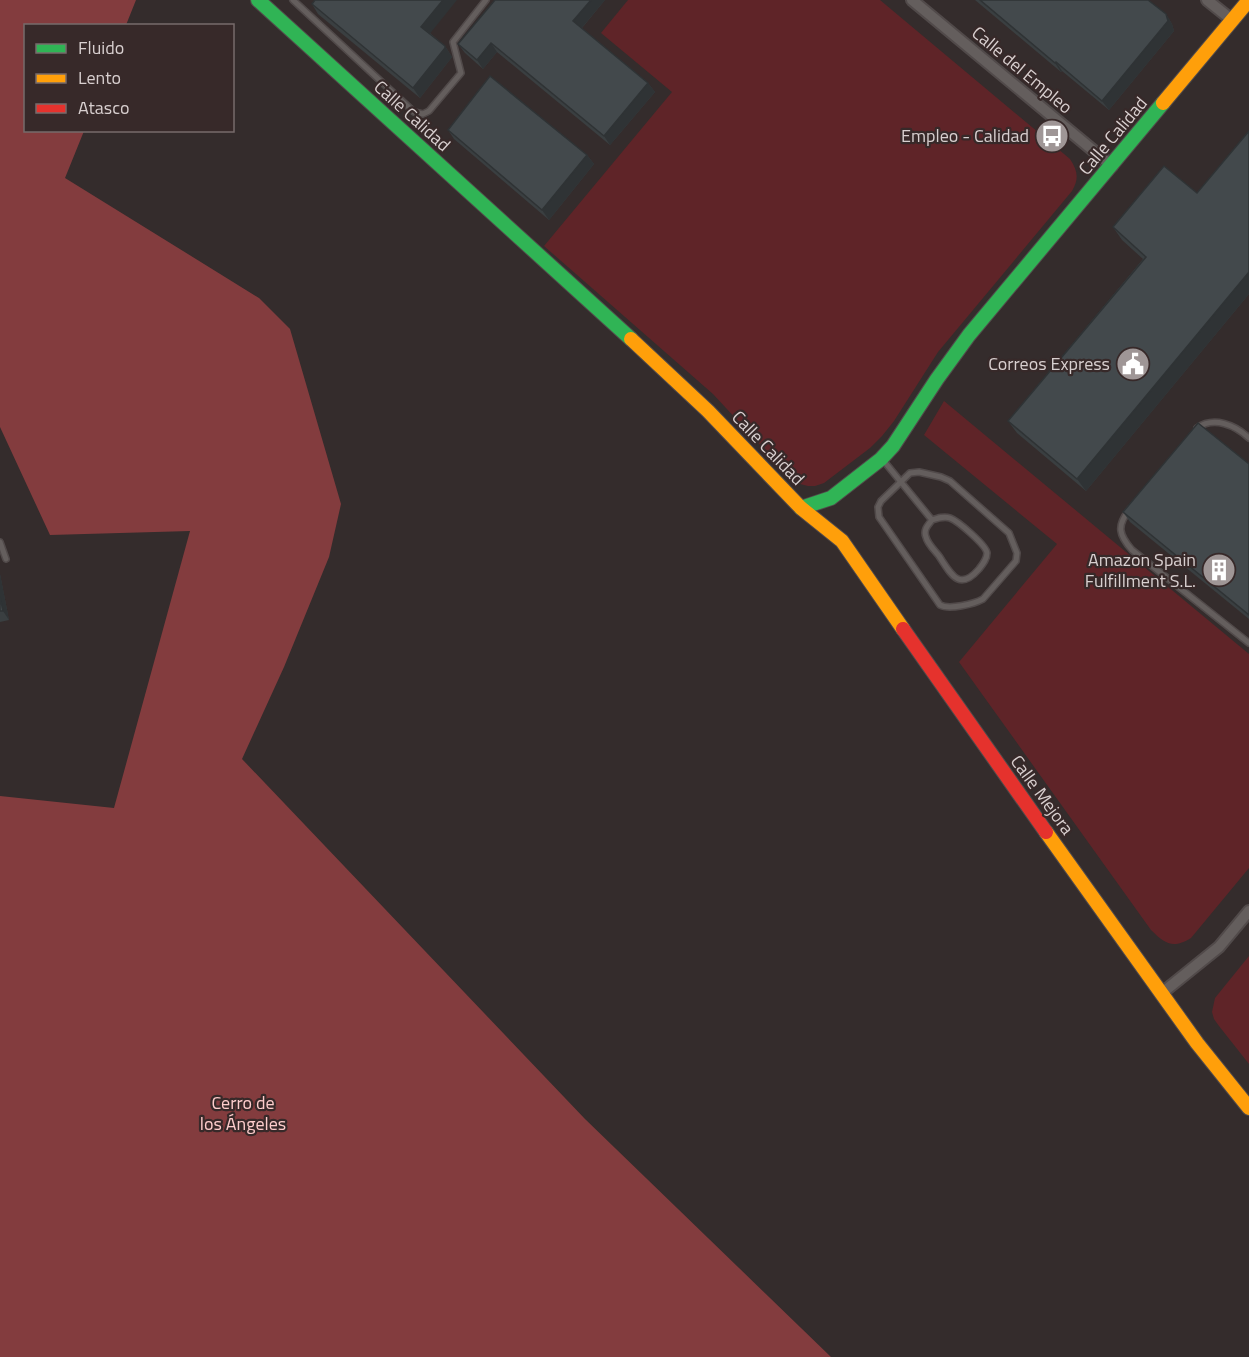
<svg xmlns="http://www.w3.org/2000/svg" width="1249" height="1357" font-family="'Titillium Web',sans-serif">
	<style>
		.green { fill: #5f2428 }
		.forest { fill: #833c3e }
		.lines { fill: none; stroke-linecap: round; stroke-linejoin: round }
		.lane-casing { stroke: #514a4a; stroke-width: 8 }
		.street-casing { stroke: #514a4a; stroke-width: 14 }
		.fast-casing { stroke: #514a4a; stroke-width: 16 }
		.slow-casing { stroke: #514a4a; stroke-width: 16 }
		.jam-casing { stroke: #514a4a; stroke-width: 16 }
		.lane { stroke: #645e5d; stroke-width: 5 }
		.street { stroke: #645e5d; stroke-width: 10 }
		.fast { stroke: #30b455; stroke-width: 14 }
		.slow { stroke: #ff9f0a; stroke-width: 14 }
		.jam { stroke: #e5322d; stroke-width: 14 }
		.wall { fill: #3a3f41 }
		.shaded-wall { fill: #2f3335 }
		.building { fill: #43494c; stroke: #2f3335; stroke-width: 1.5 }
		.labels { text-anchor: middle; stroke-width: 4.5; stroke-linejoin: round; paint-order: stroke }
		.street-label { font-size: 18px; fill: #d8cfcf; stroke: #372929 }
		.poi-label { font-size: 18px; fill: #d8cfcf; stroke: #372929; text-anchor: end }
		.park-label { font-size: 18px; fill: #fecdcc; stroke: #372929 }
	</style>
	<rect width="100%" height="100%" fill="#342c2c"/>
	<g class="green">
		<path d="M628 0H880L1070 159C1078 171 1079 179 1072 191L938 352 894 421 882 436 870 448 824 483 815 486H808L800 484 790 477 713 394 544 246 672 92 601 33Z"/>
		<path d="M944 401 1249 654V868L1191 938C1173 949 1165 944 1151 930L959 662 1057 544 924 435Z"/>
		<polygon points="1249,956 1249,1064 1219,1026 1214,1019 1212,1012 1215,998"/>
	</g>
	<polygon class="forest" points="0,0 136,0 126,25 26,26 26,130 84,131 65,178 259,298 290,329 341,504 329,557 284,667 242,759 585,1119 831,1357 0,1357 0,796 114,808 190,531 50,535 0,427"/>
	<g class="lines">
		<defs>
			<g id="lane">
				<polyline points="293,0 414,112 423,114 429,111 461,73 453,42 486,0"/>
				<path d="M1197 428C1214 416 1235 425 1249 438"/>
				<path d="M883 460 932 520C928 525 923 530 926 537 927 543 935 551 939 556 951 574 959 592 979 569 983 564 987 559 987 553 986 545 958 521 950 518 944 516 938 518 932 520"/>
				<path d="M919 472 941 477 950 481 1009 533 1017 553 1016 561 983 599C974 604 949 610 940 605L879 517 878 507 881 501 910 473Z"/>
				<path d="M1130 509C1116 526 1119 535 1132 550L1249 643"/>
				<polyline points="0,542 6,559"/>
			</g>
			<g id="street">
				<polyline points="912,0 1112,166"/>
				<polyline points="1207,0 1232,20"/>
				<polyline points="1162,993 1219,947 1249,911"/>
			</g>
			<g id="fast">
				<polyline points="258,0 631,339"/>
				<polyline points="801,508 831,498 881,459 893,446 937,379 969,335 1163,103"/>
			</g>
			<g id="slow">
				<polyline points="1163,103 1249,0"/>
				<polyline points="631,339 708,411 801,508 842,541 903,629"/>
				<polyline points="1046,832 1197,1043 1249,1108"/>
			</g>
			<polyline id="jam" points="903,629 1046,832"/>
		</defs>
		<use href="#lane" class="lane-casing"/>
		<use href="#street" class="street-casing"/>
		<use href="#fast" class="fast-casing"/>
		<use href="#slow" class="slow-casing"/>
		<use href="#jam" class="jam-casing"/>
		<use href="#lane" class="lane"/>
		<use href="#street" class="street"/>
		<use href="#fast" class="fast"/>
		<use href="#slow" class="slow"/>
		<use href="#jam" class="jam"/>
	</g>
	<g class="wall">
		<polygon points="605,0 582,28 648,83 655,92 610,145 497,52 483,69 465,53 458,44"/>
		<polygon points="975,0 1148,0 1166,14 1172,24 1174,31 1109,110 1062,71 1061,72"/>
		<polygon points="312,4 430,33 445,46 452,57 420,98 318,14"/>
		<polygon points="448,130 587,155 594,164 549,220 454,139"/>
		<polygon points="1249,131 1249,294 1086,491 1017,433 1008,421 1143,259 1122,240 1113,227 1197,193"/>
		<polygon points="1249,464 1249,619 1130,522 1123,512"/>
		<polygon points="0,574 9,620 0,622"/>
	</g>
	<g class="shaded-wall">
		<polygon points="443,0 457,0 428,36 421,27"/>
		<polygon points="591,0 605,0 580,30 573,21"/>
		<polygon points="1166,14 1172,24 1174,31 1109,110 1102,101"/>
		<polygon points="491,43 497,52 483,69 477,60"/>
		<polygon points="445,46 452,57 420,98 413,88"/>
		<polygon points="1056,62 1062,71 1061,72 1055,63"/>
		<polygon points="648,83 655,92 610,145 604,136"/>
		<polygon points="587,155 594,164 549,220 542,210"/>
		<polygon points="1249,272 1249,294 1086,491 1077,479"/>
		<polygon points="0,574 9,620 3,611 0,597"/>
	</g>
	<g class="building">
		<polygon points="315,0 443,0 421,27 445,46 445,48 413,88 312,4"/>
		<polygon points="495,0 591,0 573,21 648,83 604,136 491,43 477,60 458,44"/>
		<polygon points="980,0 1148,0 1166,14 1168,21 1102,101 1056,62 1055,63"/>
		<polygon points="490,76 587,155 542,210 448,130"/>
		<polygon points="1249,131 1249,272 1077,479 1008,421 1146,257 1113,227 1164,166 1197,193"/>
		<polygon points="1198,423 1249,464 1249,615 1123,512"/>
		<polygon points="0,597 3,611 0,611"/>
	</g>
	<defs>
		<symbol id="bus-disc" viewBox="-11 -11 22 22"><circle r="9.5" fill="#9f9696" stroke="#372929"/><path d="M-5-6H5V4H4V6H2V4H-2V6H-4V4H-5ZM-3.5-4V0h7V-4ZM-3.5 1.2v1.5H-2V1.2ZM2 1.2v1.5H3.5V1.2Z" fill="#fff"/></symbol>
		<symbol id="civic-disc" viewBox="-11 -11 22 22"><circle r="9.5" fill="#9f9696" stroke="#372929"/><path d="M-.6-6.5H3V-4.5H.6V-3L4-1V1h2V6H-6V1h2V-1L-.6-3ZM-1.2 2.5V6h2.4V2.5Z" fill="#fff"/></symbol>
		<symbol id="building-disc" viewBox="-11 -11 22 22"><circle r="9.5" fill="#9f9696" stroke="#372929"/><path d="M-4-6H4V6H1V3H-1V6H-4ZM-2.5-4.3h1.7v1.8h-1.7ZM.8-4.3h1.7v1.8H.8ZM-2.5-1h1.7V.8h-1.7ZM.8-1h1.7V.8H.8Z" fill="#fff"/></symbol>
	</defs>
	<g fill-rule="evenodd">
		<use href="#bus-disc" x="1033" y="117" width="38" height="38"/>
		<use href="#civic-disc" x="1114" y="345" width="38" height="38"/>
		<use href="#building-disc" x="1200" y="551" width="38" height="38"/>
	</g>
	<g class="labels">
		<g class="street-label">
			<text transform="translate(1022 70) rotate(40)" y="6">Calle del Empleo</text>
			<text transform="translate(412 116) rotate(42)" y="6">Calle Calidad</text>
			<text transform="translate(1113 136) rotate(-50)" y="6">Calle Calidad</text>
			<text transform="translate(768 448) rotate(46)" y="6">Calle Calidad</text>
			<text transform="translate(1042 795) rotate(54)" y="6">Calle Mejora</text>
		</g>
		<g class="poi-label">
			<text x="1029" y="142">Empleo - Calidad</text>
			<text x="1110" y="370">Correos Express</text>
			<text x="1196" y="566">Amazon Spain<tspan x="1196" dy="21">Fulfillment S.L.</tspan></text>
		</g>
		<g class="park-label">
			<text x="243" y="1109">Cerro de<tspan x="243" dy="21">los Ángeles</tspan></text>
		</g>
	</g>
	<rect x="24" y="24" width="210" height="108" fill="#372929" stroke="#776b6b" stroke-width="1.5"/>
	<rect x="36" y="44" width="30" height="9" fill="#30b455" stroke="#776b6b" stroke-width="1.5"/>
	<text x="78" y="54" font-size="18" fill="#d8cfcf">Fluido</text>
	<rect x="36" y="74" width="30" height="9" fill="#ff9f0a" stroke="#776b6b" stroke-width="1.5"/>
	<text x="78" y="84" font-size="18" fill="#d8cfcf">Lento</text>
	<rect x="36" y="104" width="30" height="9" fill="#e5322d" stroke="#776b6b" stroke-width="1.5"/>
	<text x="78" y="114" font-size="18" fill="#d8cfcf">Atasco</text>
</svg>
